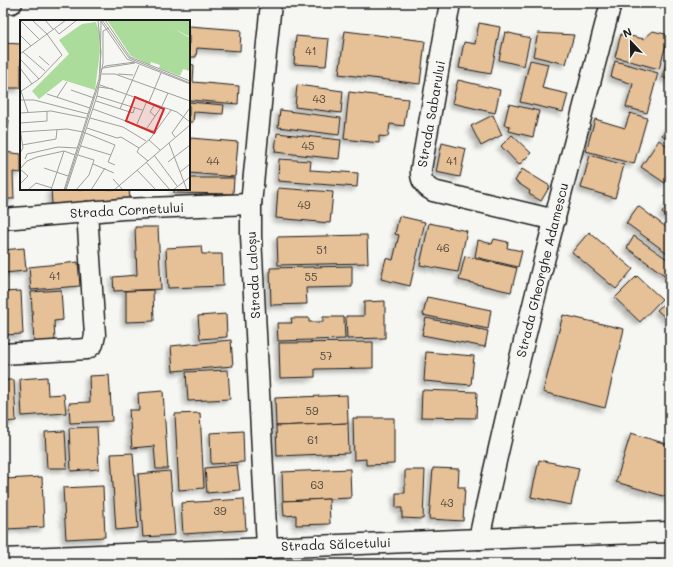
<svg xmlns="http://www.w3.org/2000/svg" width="673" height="567" font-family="Mali,sans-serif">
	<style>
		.building { fill: #e6c096; stroke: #1c1c1c; filter: url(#shadow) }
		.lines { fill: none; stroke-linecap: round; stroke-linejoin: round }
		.minor-casing { stroke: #1c1c1c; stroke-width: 23 }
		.minor { stroke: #f6f6f2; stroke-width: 20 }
		.labels { text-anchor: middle; stroke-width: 4; stroke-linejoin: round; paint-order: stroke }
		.number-label { font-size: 11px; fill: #4e453a }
		.street-label { font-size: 13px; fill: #1c1c1c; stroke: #f6f6f2 }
		.inset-road { fill: none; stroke: #9f9f9c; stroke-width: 1 }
		.view { fill: #d62828; fill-opacity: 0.15; stroke: #d62828; stroke-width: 2 }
		.inset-edge { fill: none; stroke: #1c1c1c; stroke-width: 2 }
	</style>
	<defs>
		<filter id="shadow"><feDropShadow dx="-3.5" dy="3.5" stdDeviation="2" flood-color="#0004"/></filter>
	</defs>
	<rect width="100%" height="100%" fill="#f6f6f2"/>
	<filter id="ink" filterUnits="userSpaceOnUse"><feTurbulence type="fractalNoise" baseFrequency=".025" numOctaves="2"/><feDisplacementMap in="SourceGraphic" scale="8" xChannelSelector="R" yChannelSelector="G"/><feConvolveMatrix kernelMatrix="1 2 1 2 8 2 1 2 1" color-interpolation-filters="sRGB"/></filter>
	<g filter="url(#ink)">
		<g class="building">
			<polygon points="479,23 500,27 491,74 459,68 464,42 475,44"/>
			<polygon points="189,26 241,30 240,51 197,48 196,57 189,57"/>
			<polygon points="345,31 425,41 420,84 339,74"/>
			<polygon points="653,31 669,35 659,69 615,57 621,34 644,39"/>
			<polygon points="505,32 530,38 524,66 499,60"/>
			<polygon points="538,33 574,35 566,64 533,56"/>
			<polygon points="296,36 329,39 326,66 294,64"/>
			<polygon points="3,43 21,44 21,88 3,88"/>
			<polygon points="670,51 670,80 662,77"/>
			<polygon points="530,60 548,64 542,88 568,94 563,112 520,102"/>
			<polygon points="615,61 658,73 647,113 626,107 633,84 611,77"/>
			<polygon points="189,64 194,65 193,82 239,86 238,104 189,100"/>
			<polygon points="458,80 500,90 495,113 452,103"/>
			<polygon points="297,85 343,91 341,113 295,107"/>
			<polygon points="349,92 408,99 404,126 390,124 388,137 379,136 379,143 344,139"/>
			<polygon points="189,102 224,105 223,114 194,112 193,122 189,122"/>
			<polygon points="509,104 539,111 533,137 509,131 510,126 504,125"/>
			<polygon points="280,110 341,118 339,135 278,127"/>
			<polygon points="630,113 647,118 634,164 586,151 595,119 625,128"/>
			<polygon points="493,115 502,135 481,146 471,126"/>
			<polygon points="3,119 9,120 6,143 3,142"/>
			<polygon points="670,124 670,140 662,135"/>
			<polygon points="277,133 341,140 339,159 275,152"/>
			<polygon points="512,135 531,153 519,165 501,146"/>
			<polygon points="190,138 238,142 235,177 189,173"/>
			<polygon points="659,140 670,148 670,175 665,183 641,167"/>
			<polygon points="442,143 466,149 460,177 436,172"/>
			<polygon points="3,152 21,154 21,173 13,172 14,199 3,199"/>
			<polygon points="590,155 624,165 615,198 581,188"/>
			<polygon points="279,159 311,161 310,170 358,173 357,187 278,181"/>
			<polygon points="522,169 550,186 541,201 529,194 530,191 515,181"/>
			<polygon points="189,178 234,178 233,194 174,193 174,189 189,189"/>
			<polygon points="278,188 333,192 330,223 276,218"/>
			<polygon points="51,189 129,189 130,199 52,204"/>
			<polygon points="670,201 670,219 662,213"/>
			<polygon points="638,206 670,230 670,255 626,223"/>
			<polygon points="399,216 425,222 410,286 381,279 386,258 393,260 399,235 395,234"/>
			<polygon points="429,223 467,231 458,272 420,265"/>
			<polygon points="135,227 158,227 161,289 114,291 113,277 137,275"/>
			<polygon points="589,232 633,269 616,289 572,252"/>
			<polygon points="367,235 368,263 278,265 277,237"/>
			<polygon points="634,236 670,261 670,279 627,248"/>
			<polygon points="494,239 508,242 507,248 522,251 518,267 475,257 478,240 492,244"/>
			<polygon points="201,246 202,254 222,254 223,286 168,288 166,248"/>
			<polygon points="24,248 26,271 3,273 3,250"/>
			<polygon points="465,256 517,268 511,292 459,280"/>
			<polygon points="78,262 80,286 31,290 29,267"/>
			<polygon points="352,266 352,287 306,288 307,304 271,305 270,268"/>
			<polygon points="637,276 662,299 640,322 615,298"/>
			<polygon points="61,290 63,320 54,321 55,342 34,343 31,292"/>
			<polygon points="153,290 154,321 126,322 126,291"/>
			<polygon points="21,291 23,334 3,335 3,292"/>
			<polygon points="427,297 491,310 488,329 423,315"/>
			<polygon points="670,298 670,322 657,310"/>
			<polygon points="385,301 385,338 347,339 346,316 364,316 364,302"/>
			<polygon points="226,314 227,337 200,339 198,316"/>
			<polygon points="563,315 624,329 605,408 543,392"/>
			<polygon points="323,317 344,317 345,339 278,341 277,323 292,323 291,318 309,318 309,322 323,322"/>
			<polygon points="426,318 488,331 485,347 422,335"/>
			<polygon points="231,340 233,366 173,371 171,346"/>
			<polygon points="373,342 373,368 315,369 315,377 280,378 279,343"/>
			<polygon points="426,352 474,356 471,385 424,381"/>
			<polygon points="228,370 230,399 188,401 186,372"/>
			<polygon points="109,375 112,421 70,423 69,403 90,402 89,376"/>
			<polygon points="47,377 48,395 64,394 66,413 22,416 20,379"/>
			<polygon points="3,380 14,380 16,421 3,422"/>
			<polygon points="422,390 477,392 476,418 421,417"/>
			<polygon points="163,391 168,469 156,469 154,446 132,448 129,410 139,410 138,393"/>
			<polygon points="347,395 348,423 276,426 275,398"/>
			<polygon points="200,413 204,488 179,490 175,414"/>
			<polygon points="353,418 394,418 394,464 366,465 366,459 354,460"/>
			<polygon points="348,423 349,453 277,456 276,426"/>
			<polygon points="97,427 99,469 71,471 69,428"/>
			<polygon points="65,431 67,468 47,468 45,432"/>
			<polygon points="243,431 244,462 211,464 210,433"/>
			<polygon points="631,433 670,445 670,498 616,482"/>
			<polygon points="133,453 138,528 116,530 111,454"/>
			<polygon points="539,460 579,468 571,505 531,497"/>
			<polygon points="237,465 240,490 207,493 205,468"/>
			<polygon points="433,468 459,469 458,487 465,487 463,521 429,519"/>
			<polygon points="350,469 351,498 283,501 282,472"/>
			<polygon points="405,470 425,470 423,519 402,518 402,508 396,508 396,493 405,493"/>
			<polygon points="170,471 175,535 143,537 138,474"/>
			<polygon points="42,477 44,527 7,529 5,479"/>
			<polygon points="103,486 105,537 66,539 63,488"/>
			<polygon points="244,499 246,530 183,534 181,503"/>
			<polygon points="329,499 330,524 296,525 296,515 284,516 283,501"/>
			<polygon points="661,560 661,564 562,564"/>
		</g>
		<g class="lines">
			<defs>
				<g id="minor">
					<polyline points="3,3 12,3"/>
					<path d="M450 3 421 169C420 180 424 186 433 191L555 220"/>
					<polyline points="3,219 123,209 251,204"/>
					<polyline points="3,354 87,349 93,344 95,335 87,212"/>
					<path d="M479 539C517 359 564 181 611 3"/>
					<polyline points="267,547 251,236 251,204 271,3"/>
					<polyline points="3,559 551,536 670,532"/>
				</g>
			</defs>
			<use href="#minor" class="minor-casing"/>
			<use href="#minor" class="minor"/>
		</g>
	</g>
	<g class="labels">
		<g class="number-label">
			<text x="311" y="55">41</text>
			<text x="319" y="103">43</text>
			<text x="308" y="150">45</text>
			<text x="213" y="165">44</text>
			<text x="452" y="165">41</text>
			<text x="304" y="209">49</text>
			<text x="443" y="252">46</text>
			<text x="322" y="254">51</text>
			<text x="55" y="280">41</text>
			<text x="311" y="281">55</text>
			<text x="326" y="360">57</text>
			<text x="312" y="415">59</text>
			<text x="313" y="444">61</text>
			<text x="317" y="489">63</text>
			<text x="447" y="507">43</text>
			<text x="220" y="515">39</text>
		</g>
		<g class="street-label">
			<text transform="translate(431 114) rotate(-80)" y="5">Strada Sabarului</text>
			<text transform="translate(127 210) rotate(-3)" y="5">Strada Cornetului</text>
			<text transform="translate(542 270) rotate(-76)" y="5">Strada Gheorghe Adamescu</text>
			<text transform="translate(253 275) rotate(-93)" y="5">Strada Laloșu</text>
			<text transform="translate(336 544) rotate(-2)" y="5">Strada Sălcetului</text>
		</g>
	</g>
	<g transform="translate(20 20)">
		<rect width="170" height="170" fill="#f6f6f2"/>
		<path d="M87 0H170V17L153 8 170 18V51L163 49 160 56 139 48 140 45 131 42 130 45 111 36ZM76 2 79 11 80 31 75 70 43 60 19 79 12 71 49 34 39 20 62 4Z" fill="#acdc9c"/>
		<path class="inset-road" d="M0 0 19 19M25 0 33 9M80 0 107 39 170 64M82 0 109 38 170 63M85 0 110 37 170 61M34 8 39 14 57 0M0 15 11 26M3 32 25 51M0 34 46 0M19 36 29 45M0 39 19 59M0 48 12 64M83 48 115 43M81 50 85 46 115 42M82 54H95L170 81M98 54 113 55M80 65 157 92 170 102M79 67 93 69M0 68 8 92M51 70 74 78M0 72 19 59 42 35 27 14 12 0M27 74 70 88M77 76 122 90M37 77 47 62M0 80H14L68 94M76 81 113 93 115 87M129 82 141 53M135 84 130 92 135 96M73 89 136 112M100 89 119 45M0 93 31 91 66 98M70 98 103 107 126 121M0 103 27 101V91M117 104 127 81M0 108 3 128 0 133M67 108 97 118 101 117 119 128M127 108 142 86 148 73M0 112 47 109 63 112 95 125 88 142 95 145M155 117 152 113 169 89M129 120 140 130M149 123 167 170M2 125 36 119 37 110M61 126 91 135M119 128 130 119 151 90M119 128 117 132 128 141M134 135 157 166M5 139 7 134 38 127 57 128M126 142 150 170M148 142 170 125M73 144 94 153M24 148 48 156M0 149 7 141 17 137 44 131 55 135M0 149 8 156 0 164M117 150 136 170M160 152 170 144M93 159 103 170M8 170 16 163 32 168M31 170 44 131M44 170 79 59 81 32 78 0M45 170 80 60 81 0M46 170 77 76 83 43V11L89 8M56 170 69 155 74 140 58 135M71 170 85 148M94 170 170 105M153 170 170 157"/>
		<path class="view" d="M115 77 144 89 134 113 106 101Z"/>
		<rect width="170" height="170" class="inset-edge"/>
	</g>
	<rect width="673" height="567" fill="none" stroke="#f6f6f2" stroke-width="16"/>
	<rect x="8" y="8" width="657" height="551" fill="none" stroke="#1c1c1c" stroke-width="1.5" filter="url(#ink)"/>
	<g transform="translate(631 42) rotate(338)" stroke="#f6f6f2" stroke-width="3" paint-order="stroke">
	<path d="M0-3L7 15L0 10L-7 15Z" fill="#1c1c1c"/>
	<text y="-6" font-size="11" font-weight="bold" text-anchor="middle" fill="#1c1c1c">N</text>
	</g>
</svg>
